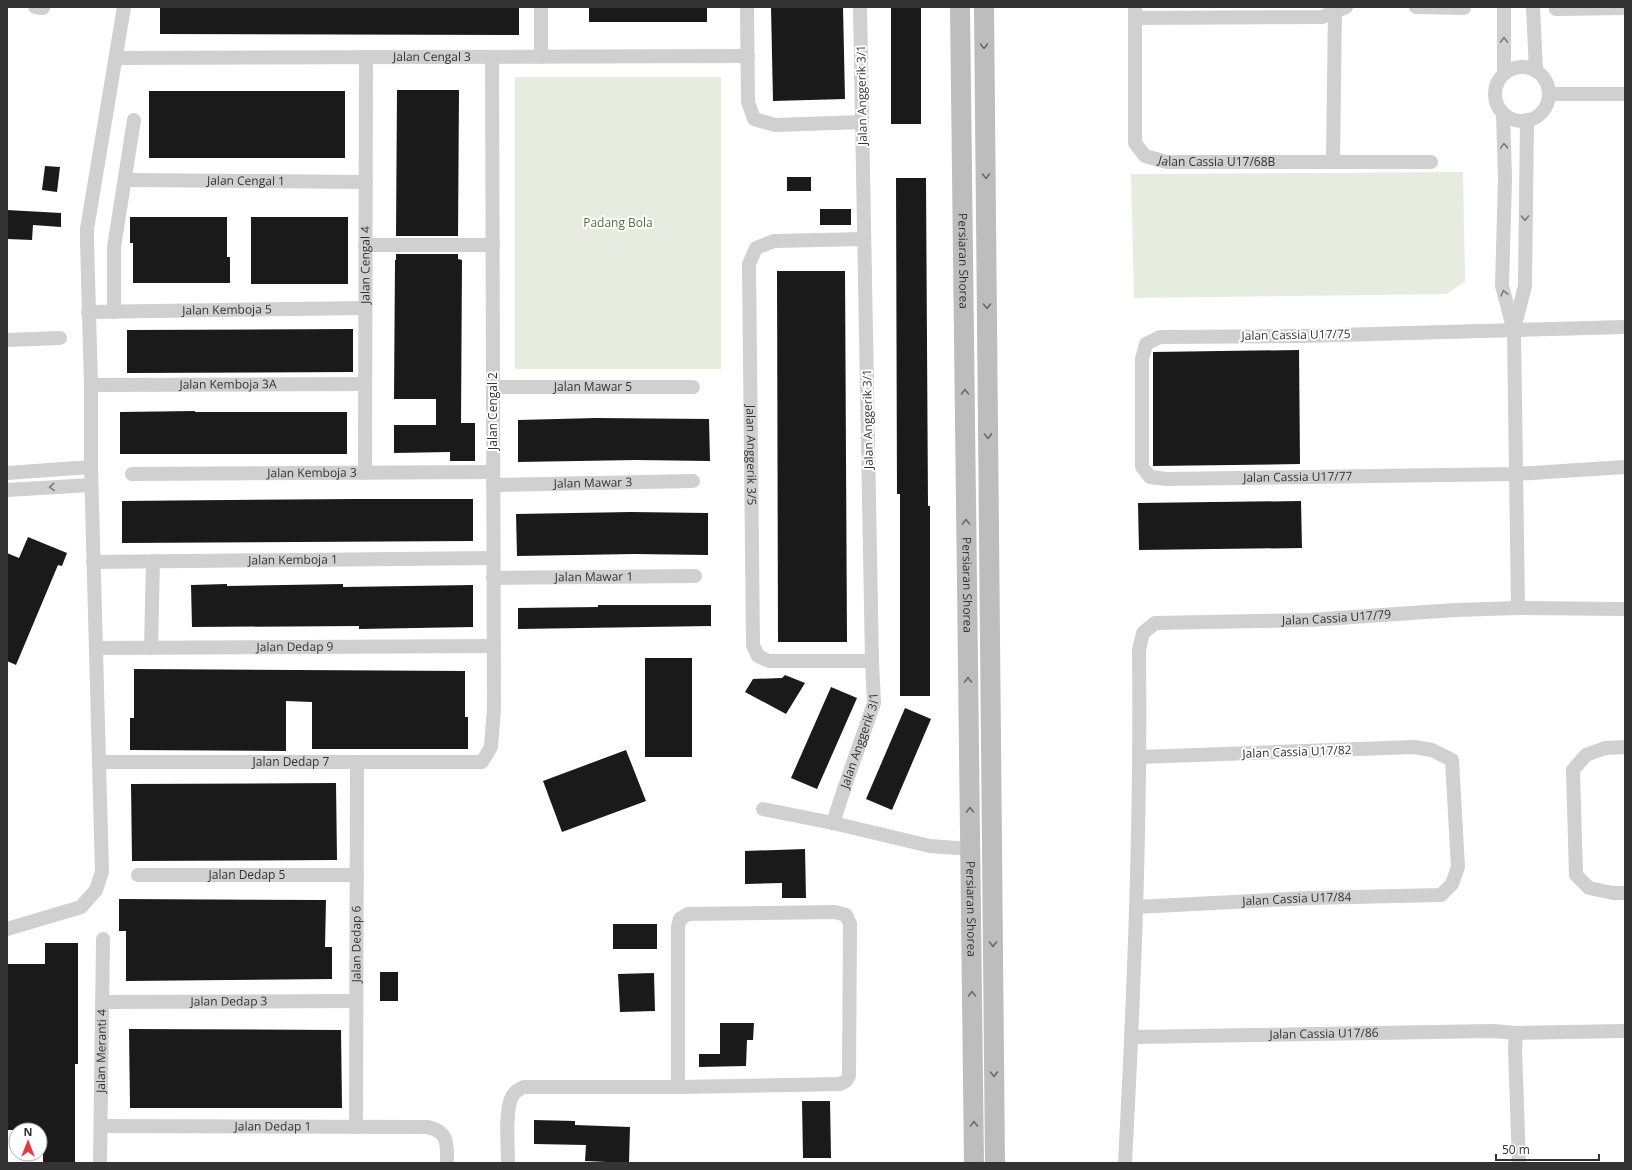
<svg xmlns="http://www.w3.org/2000/svg" width="1632" height="1170" font-family="'Open Sans',sans-serif">
	<style>
		.green { fill: #e6ecdf }
		.building { fill: #1a1a1a }
		.lines { fill: none; stroke-linecap: round; stroke-linejoin: round }
		.minor { stroke: #d0d0d0; stroke-width: 14 }
		.secondary { stroke: #bdbdbd; stroke-width: 20 }
		.oneway { stroke: #7a7a7a }
		.oneway2 { stroke: #6a6a6a }
		.labels { text-anchor: middle; stroke-width: 4; stroke-linejoin: round; paint-order: stroke }
		.street-label { font-size: 12px; fill: #333; stroke: #fff }
		.park-label { font-size: 12px; fill: #56703f; stroke: #fff }
	</style>
	<rect width="100%" height="100%" fill="#fff"/>
	<g class="green">
		<rect x="515" y="77" width="206" height="292"/>
		<polygon points="1463,172 1465,281 1447,294 1134,298 1131,174"/>
	</g>
	<g class="building">
		<polygon points="160,7 519,7 519,35 160,34"/>
		<rect x="589" y="7" width="118" height="15"/>
		<polygon points="771,7 843,7 845,99 773,101"/>
		<rect x="891" y="7" width="30" height="117"/>
		<polygon points="397,90 459,90 458,236 396,236"/>
		<rect x="149" y="91" width="196" height="67"/>
		<polygon points="45,166 60,167 57,192 42,190"/>
		<rect x="787" y="177" width="24" height="14"/>
		<polygon points="896,178 926,178 928,506 930,506 930,696 900,696 900,494 897,494"/>
		<rect x="820" y="209" width="31" height="16"/>
		<polygon points="7,210 61,213 61,227 33,225 32,240 7,239"/>
		<polygon points="130,217 227,217 227,257 230,257 230,283 133,283 133,243 130,243"/>
		<rect x="251" y="217" width="97" height="67"/>
		<polygon points="396,254 458,254 458,259 462,260 461,423 475,423 475,461 450,461 450,452 394,453 394,425 436,425 436,399 394,399 395,260 396,260"/>
		<polygon points="777,271 845,271 847,642 778,642"/>
		<polygon points="353,329 353,372 127,373 127,330"/>
		<polygon points="1299,350 1300,464 1153,466 1153,352"/>
		<polygon points="195,411 195,412 347,412 347,454 120,454 120,412"/>
		<polygon points="596,418 709,419 710,461 636,460 518,462 518,420"/>
		<polygon points="356,499 473,499 473,541 122,543 122,501"/>
		<polygon points="1301,501 1302,548 1139,550 1138,503"/>
		<polygon points="631,512 708,513 708,555 635,554 517,556 516,514"/>
		<polygon points="28,537 67,553 62,566 58,565 16,665 7,661 7,553 19,558"/>
		<polygon points="227,584 227,586 343,584 343,587 473,585 473,627 359,629 359,626 192,627 191,585"/>
		<polygon points="598,605 711,605 711,626 518,629 518,608 598,607"/>
		<rect x="645" y="658" width="47" height="99"/>
		<polygon points="134,669 465,671 465,717 468,717 468,749 312,749 312,702 286,701 286,751 130,750 130,718 134,718"/>
		<polygon points="785,675 805,683 786,714 745,692 753,679 782,678"/>
		<polygon points="831,687 857,698 817,789 791,778"/>
		<polygon points="905,708 931,719 892,810 866,799"/>
		<polygon points="626,750 646,801 562,832 543,781"/>
		<polygon points="336,783 337,860 132,861 131,784"/>
		<polygon points="805,849 806,898 782,898 782,883 745,884 745,851"/>
		<polygon points="119,899 326,900 325,947 332,947 332,979 126,981 126,931 119,931"/>
		<rect x="613" y="924" width="44" height="25"/>
		<polygon points="45,943 78,943 78,1064 75,1064 75,1163 43,1163 43,1130 7,1130 7,964 45,964"/>
		<rect x="380" y="972" width="18" height="29"/>
		<polygon points="654,973 655,1011 620,1012 618,974"/>
		<polygon points="720,1023 754,1023 753,1040 747,1040 746,1066 699,1067 699,1054 720,1054"/>
		<polygon points="129,1029 341,1030 342,1108 130,1108"/>
		<polygon points="802,1101 830,1101 831,1158 803,1158"/>
		<polygon points="534,1120 575,1121 575,1125 630,1127 629,1163 585,1161 586,1145 534,1144"/>
	</g>
	<g class="lines">
		<g class="minor">
			<polyline points="35,7 43,8"/>
			<polyline points="541,7 541,57"/>
			<polyline points="747,7 748,102 754,119 775,125 862,122"/>
			<path id="s1" d="M1135 7V143L1145 156 1167 162H1431"/>
			<polyline points="1416,7 1464,8"/>
			<polyline points="1533,7 1536,71"/>
			<polyline points="1556,9 1625,8"/>
			<polyline points="1135,18 1322,17 1346,7"/>
			<path id="s2" d="M116 58 748 56"/>
			<circle cx="1522" cy="94" r="27"/>
			<polyline points="1504,74 1504,7"/>
			<polyline points="1549,94 1625,94"/>
			<polyline points="1503,113 1505,179 1502,286 1514,331 1518,608"/>
			<polyline points="1333,162 1335,7"/>
			<path id="s3" d="M126 180 366 182"/>
			<path id="s4" d="M864 239 774 241 756 248 749 264 753 645 758 656 769 661H872"/>
			<polyline points="365,245 493,245"/>
			<path id="s5" d="M88 312 365 308"/>
			<polyline points="114,312 114,247 134,120"/>
			<path id="s6" d="M1625 327 1301 336 1160 337 1146 344 1142 359V467L1150 477 1167 479 1516 474 1625 467"/>
			<polyline points="1514,329 1525,286 1527,120"/>
			<polyline points="7,340 60,338"/>
			<path id="s7" d="M91 385 365 384"/>
			<path id="s8" d="M493 387H693"/>
			<polyline points="7,473 91,467"/>
			<path id="s9" d="M365 473 366 57"/>
			<path id="s10" d="M132 474 493 472"/>
			<path id="s11" d="M493 485 693 481"/>
			<polyline points="7,490 91,485"/>
			<path id="s12" d="M93 562 493 558"/>
			<path id="s13" d="M493 578 695 576"/>
			<path id="s14" d="M96 648 494 646"/>
			<polyline points="151,648 153,561"/>
			<polyline points="1625,747 1605,748 1586,755 1573,770 1576,875 1589,888 1613,893 1625,893"/>
			<path id="s15" d="M99 762H482L491 747 494 708 492 57"/>
			<polyline points="763,809 833,823 930,846 970,849"/>
			<path id="s16" d="M833 823 845 786 874 703 872 661 860 7"/>
			<path id="s17" d="M138 875H357"/>
			<path id="s18" d="M1136 907 1309 898 1441 895 1452 884 1458 867 1452 760 1432 750 1414 747 1140 757"/>
			<polyline points="7,929 81,907 96,890 102,872 91,467 91,385 87,241 87,229 124,7"/>
			<path id="s19" d="M103 1002 356 1001"/>
			<polyline points="1516,1033 1515,1049 1519,1163"/>
			<path id="s20" d="M1132 1037 1493 1031 1516 1033 1625 1031"/>
			<path id="s21" d="M101 1126 427 1127C449 1131 447 1145 447 1163"/>
			<path id="s22" d="M356 1127 357 762"/>
			<path id="s23" d="M100 1163 103 939"/>
			<path d="M508 1163C508 1147 505 1113 511 1099 513 1093 519 1089 524 1087H678L840 1084 846 1081 849 1076 850 924 846 915 835 912 688 914 680 919 678 927V1087"/>
			<path id="s24" d="M1125 1163C1134 992 1141 821 1139 650L1143 633 1155 623 1310 620 1455 610 1518 608 1625 609"/>
		</g>
		<g class="secondary">
			<path id="s25" d="M960 7 974 1163"/>
			<polyline points="984,7 995,1163"/>
		</g>
	</g>
	<defs><path id="oneway-chevron" d="M-2-3.5L2.5 0L-2 3.5" fill="none" stroke-width="1.6" stroke-linecap="round" stroke-linejoin="round"/></defs>
	<g class="oneway">
		<use href="#oneway-chevron" transform="translate(1504 40) rotate(-90)"/>
		<use href="#oneway-chevron" transform="translate(1504 146) rotate(-92)"/>
		<use href="#oneway-chevron" transform="translate(1525 218) rotate(90)"/>
		<use href="#oneway-chevron" transform="translate(1504 293) rotate(-104)"/>
		<use href="#oneway-chevron" transform="translate(52 487) rotate(176)"/>
	</g>
	<g class="oneway2">
		<use href="#oneway-chevron" transform="translate(984 46) rotate(89)"/>
		<use href="#oneway-chevron" transform="translate(986 176) rotate(89)"/>
		<use href="#oneway-chevron" transform="translate(987 306) rotate(89)"/>
		<use href="#oneway-chevron" transform="translate(965 392) rotate(-91)"/>
		<use href="#oneway-chevron" transform="translate(988 436) rotate(89)"/>
		<use href="#oneway-chevron" transform="translate(966 522) rotate(-91)"/>
		<use href="#oneway-chevron" transform="translate(968 680) rotate(-91)"/>
		<use href="#oneway-chevron" transform="translate(970 810) rotate(-91)"/>
		<use href="#oneway-chevron" transform="translate(993 944) rotate(89)"/>
		<use href="#oneway-chevron" transform="translate(972 994) rotate(-91)"/>
		<use href="#oneway-chevron" transform="translate(994 1074) rotate(89)"/>
		<use href="#oneway-chevron" transform="translate(974 1124) rotate(-91)"/>
	</g>
	<g class="labels">
		<g class="street-label">
			<text dy="4" stroke="none"><textPath href="#s2" startOffset="316">Jalan Cengal 3</textPath></text>
			<text transform="translate(862 95) rotate(-91)" y="4">Jalan Anggerik 3/1</text>
			<text dy="4" stroke="none"><textPath href="#s1" startOffset="225">Jalan Cassia U17/68B</textPath></text>
			<text dy="4" stroke="none"><textPath href="#s3" startOffset="120">Jalan Cengal 1</textPath></text>
			<text dy="4" stroke="none"><textPath href="#s25" startOffset="254">Persiaran Shorea</textPath></text>
			<text dy="4" stroke="none"><textPath href="#s9" startOffset="208">Jalan Cengal 4</textPath></text>
			<text dy="4" stroke="none"><textPath href="#s5" startOffset="139">Jalan Kemboja 5</textPath></text>
			<text transform="translate(1296 335) rotate(-1)" y="4">Jalan Cassia U17/75</text>
			<text dy="4" stroke="none"><textPath href="#s7" startOffset="137">Jalan Kemboja 3A</textPath></text>
			<text dy="4" stroke="none"><textPath href="#s8" startOffset="100">Jalan Mawar 5</textPath></text>
			<text transform="translate(493 411) rotate(-90)" y="4">Jalan Cengal 2</text>
			<text transform="translate(868 419) rotate(-91)" y="4">Jalan Anggerik 3/1</text>
			<text dy="4" stroke="none"><textPath href="#s4" startOffset="318">Jalan Anggerik 3/5</textPath></text>
			<text dy="4" stroke="none"><textPath href="#s10" startOffset="180">Jalan Kemboja 3</textPath></text>
			<text dy="4" stroke="none"><textPath href="#s6" startOffset="765">Jalan Cassia U17/77</textPath></text>
			<text dy="4" stroke="none"><textPath href="#s11" startOffset="100">Jalan Mawar 3</textPath></text>
			<text dy="4" stroke="none"><textPath href="#s12" startOffset="200">Jalan Kemboja 1</textPath></text>
			<text dy="4" stroke="none"><textPath href="#s13" startOffset="101">Jalan Mawar 1</textPath></text>
			<text dy="4" stroke="none"><textPath href="#s25" startOffset="578">Persiaran Shorea</textPath></text>
			<text dy="4" stroke="none"><textPath href="#s24" startOffset="728">Jalan Cassia U17/79</textPath></text>
			<text dy="4" stroke="none"><textPath href="#s14" startOffset="199">Jalan Dedap 9</textPath></text>
			<text dy="4" stroke="none"><textPath href="#s16" startOffset="87">Jalan Anggerik 3/1</textPath></text>
			<text transform="translate(1297 752) rotate(-2)" y="4">Jalan Cassia U17/82</text>
			<text dy="4" stroke="none"><textPath href="#s15" startOffset="192">Jalan Dedap 7</textPath></text>
			<text dy="4" stroke="none"><textPath href="#s17" startOffset="109">Jalan Dedap 5</textPath></text>
			<text dy="4" stroke="none"><textPath href="#s18" startOffset="161">Jalan Cassia U17/84</textPath></text>
			<text dy="4" stroke="none"><textPath href="#s25" startOffset="902">Persiaran Shorea</textPath></text>
			<text dy="4" stroke="none"><textPath href="#s22" startOffset="183">Jalan Dedap 6</textPath></text>
			<text dy="4" stroke="none"><textPath href="#s19" startOffset="126">Jalan Dedap 3</textPath></text>
			<text dy="4" stroke="none"><textPath href="#s20" startOffset="192">Jalan Cassia U17/86</textPath></text>
			<text dy="4" stroke="none"><textPath href="#s23" startOffset="112">Jalan Meranti 4</textPath></text>
			<text dy="4" stroke="none"><textPath href="#s21" startOffset="172">Jalan Dedap 1</textPath></text>
		</g>
		<g class="park-label">
			<text x="618" y="227">Padang Bola</text>
		</g>
	</g>
	<rect width="1632" height="1170" fill="none" stroke="#333333" stroke-width="16"/>
	<g transform="translate(28 1142)"><circle r="19" fill="#ffffff" stroke="#adadad"/>
	<path d="M0-3L7 15L0 10L-7 15Z" fill="#e63946"/>
	<text y="-6" font-size="11" font-weight="bold" text-anchor="middle" fill="#333333">N</text>
	</g>
	<path d="M1496 1154v6h103v-6" fill="none" stroke="#333333" stroke-width="2"/>
	<text x="1502" y="1154" font-size="12" fill="#333333" stroke="#ffffff" stroke-width="3" paint-order="stroke">50 m</text>
</svg>
